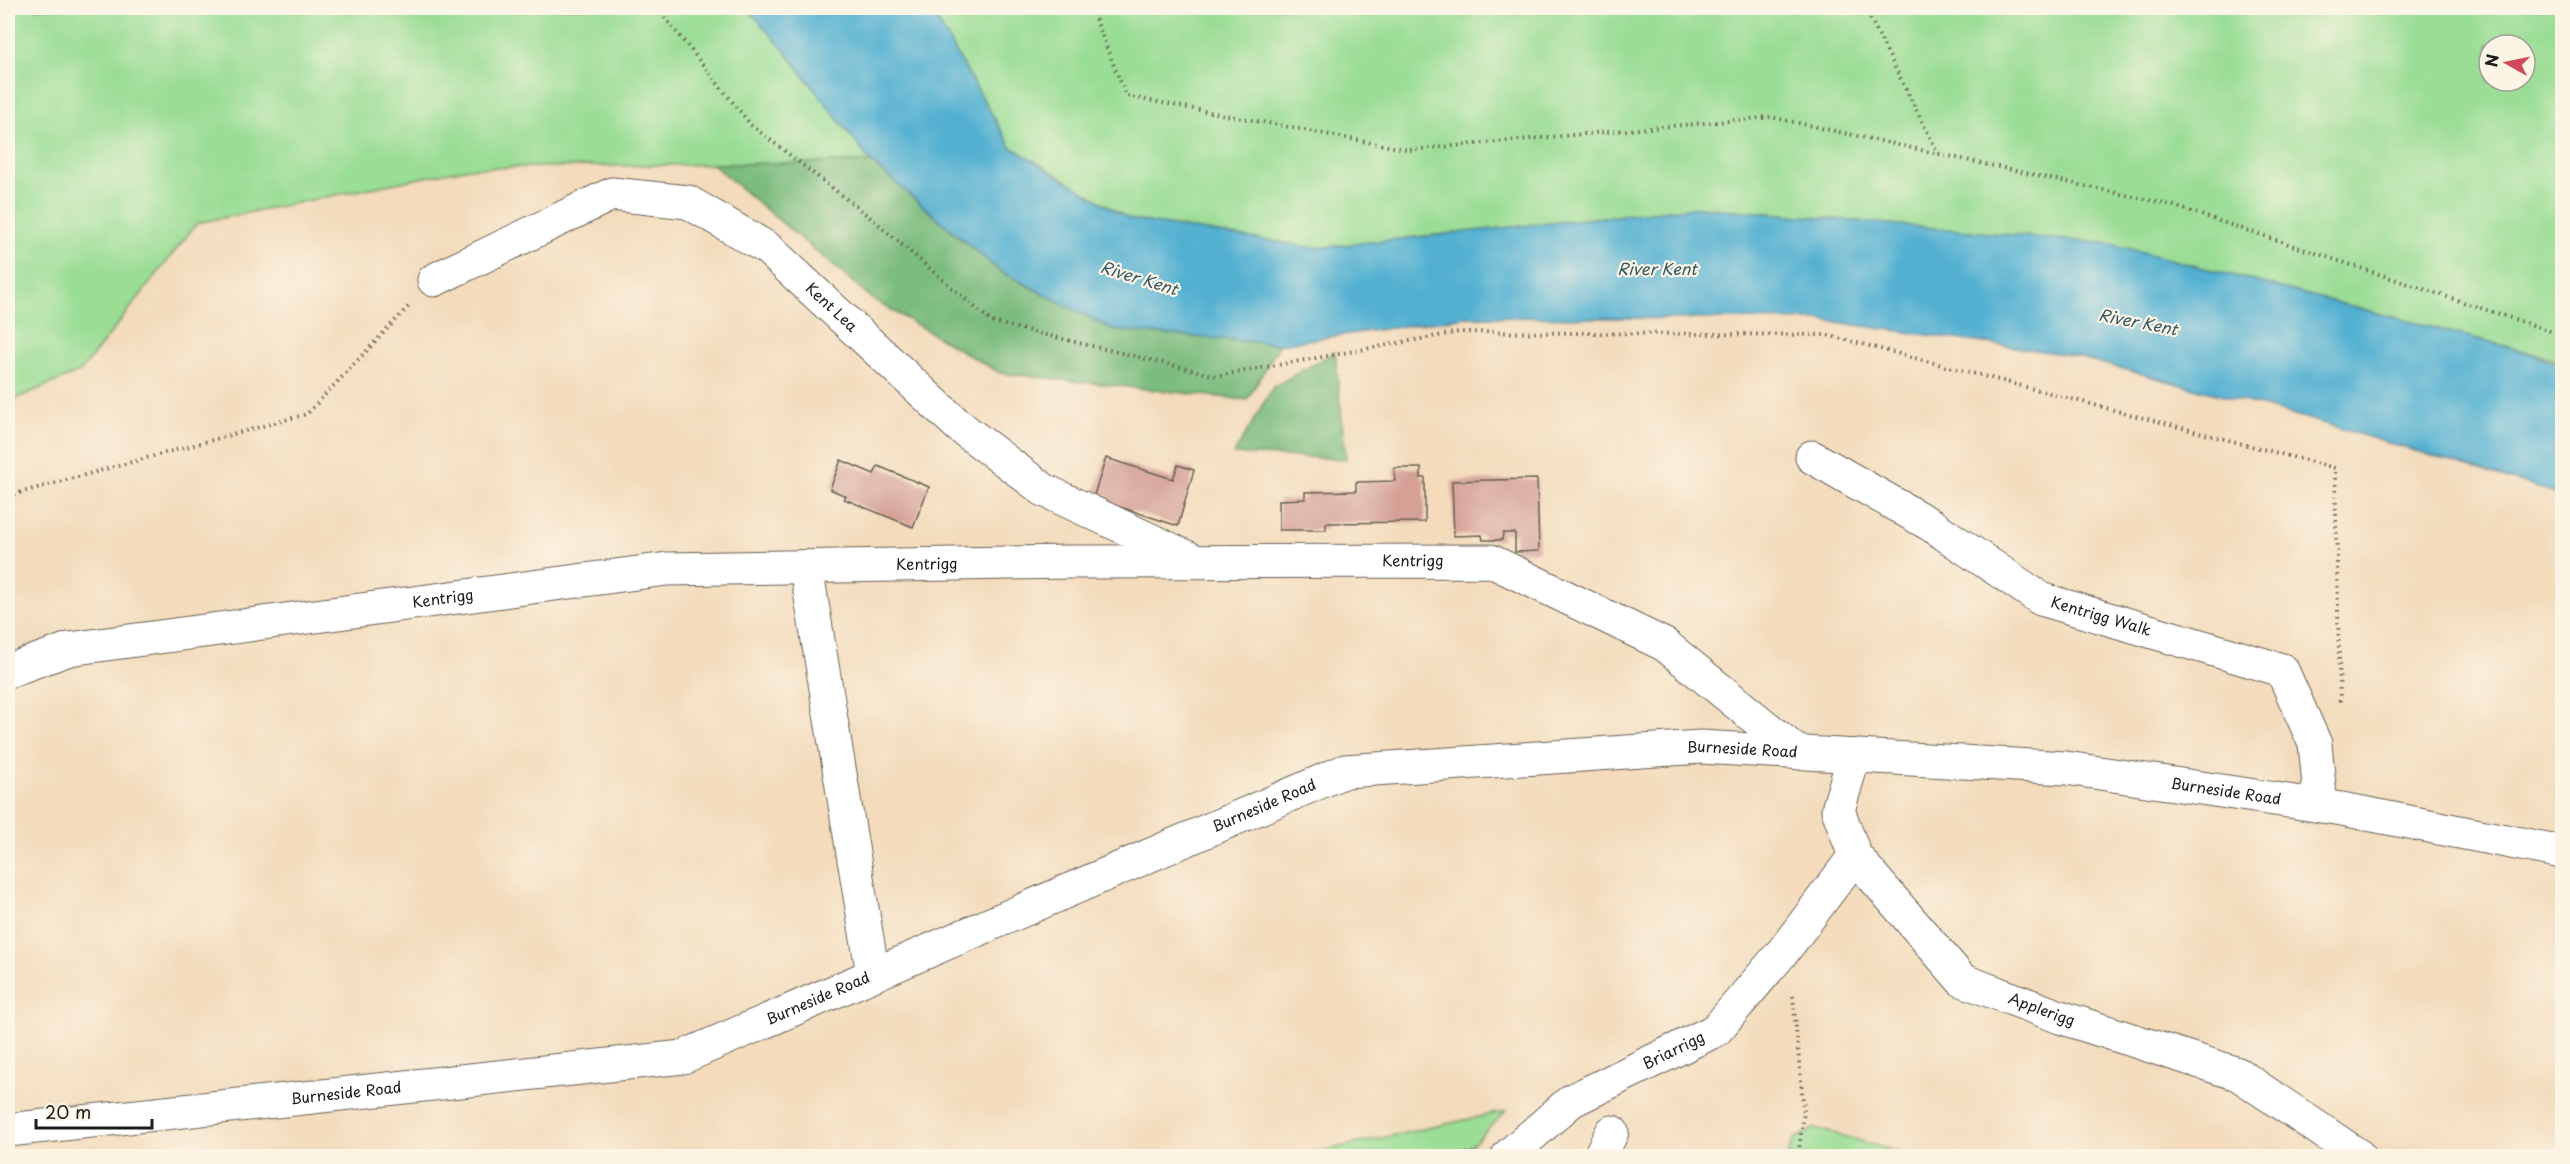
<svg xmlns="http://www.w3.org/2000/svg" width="2570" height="1164" font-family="'Playpen Sans',sans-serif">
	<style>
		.green { fill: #9add94; stroke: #5b7c58; stroke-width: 1.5; fill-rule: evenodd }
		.forest { fill: #7bbc7e; stroke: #4c6c4d; stroke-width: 1.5 }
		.water { fill: #53b0d1; stroke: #386676; stroke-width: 1.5 }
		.building { fill: #d5a197 }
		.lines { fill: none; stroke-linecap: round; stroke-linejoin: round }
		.minor-casing { stroke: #675f54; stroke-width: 35 }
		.path { stroke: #675f54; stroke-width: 4; stroke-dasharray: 1.5 4.5; stroke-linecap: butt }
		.minor { stroke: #fff; stroke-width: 33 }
		.labels { text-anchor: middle; stroke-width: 4.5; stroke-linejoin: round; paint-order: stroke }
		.street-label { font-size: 15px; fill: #1c1c1c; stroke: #fcf5e5 }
		.water-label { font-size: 16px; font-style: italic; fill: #325764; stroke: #fcf5e5 }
	</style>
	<rect width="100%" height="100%" fill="#fcf5e5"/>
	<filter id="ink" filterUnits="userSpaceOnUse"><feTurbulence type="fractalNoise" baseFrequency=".0167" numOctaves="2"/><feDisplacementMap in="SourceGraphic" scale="12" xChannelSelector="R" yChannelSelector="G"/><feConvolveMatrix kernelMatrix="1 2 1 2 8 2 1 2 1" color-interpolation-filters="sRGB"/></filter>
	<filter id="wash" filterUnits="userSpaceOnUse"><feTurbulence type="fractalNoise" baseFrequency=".008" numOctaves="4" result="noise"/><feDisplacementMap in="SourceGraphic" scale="24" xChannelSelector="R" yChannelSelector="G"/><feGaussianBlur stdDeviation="1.35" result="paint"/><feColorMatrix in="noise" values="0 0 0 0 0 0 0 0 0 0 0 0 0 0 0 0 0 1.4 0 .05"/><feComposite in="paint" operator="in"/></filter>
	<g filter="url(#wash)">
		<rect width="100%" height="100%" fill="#f3dbbc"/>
		<g class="green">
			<polygon points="8,8 751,8 871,162 470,168 197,223 81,371 8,402"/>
			<path d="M930 8H2562V361L2111 244 1699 207 1315 248 1129 219 1011 147ZM2489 45H2525V81H2489Z"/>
			<polygon points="1506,1111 1461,1156 1299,1156"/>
			<polygon points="1815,1128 1912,1156 1787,1156 1794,1139"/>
		</g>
		<g class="forest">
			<polygon points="871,162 1000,271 1113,330 1280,344 1247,400 1000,373 874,300 712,164"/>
			<polygon points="1335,352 1346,459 1234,454 1273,387"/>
		</g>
		<polygon class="water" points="747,8 930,8 1011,147 1129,219 1315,248 1699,207 2111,244 2509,347 2562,364 2562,495 2295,415 2070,355 1820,320 1466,317 1280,344 1113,330 1000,271 871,162 789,56"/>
		<g id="blocks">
			<g class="building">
				<polygon points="1106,458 1173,479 1178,465 1194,470 1178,526 1093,498"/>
				<polygon points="841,460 874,474 878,466 929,487 913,527 844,499 846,496 830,489"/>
				<polygon points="1394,468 1421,468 1421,478 1425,478 1425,522 1326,523 1326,530 1279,530 1279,500 1305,499 1305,492 1356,491 1356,482 1395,481"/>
				<polygon points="1537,479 1539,551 1515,552 1515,533 1503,533 1502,540 1483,540 1482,535 1454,536 1452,481"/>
			</g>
		</g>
	</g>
	<g filter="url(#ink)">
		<use href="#blocks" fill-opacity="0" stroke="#675f54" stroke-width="1.5"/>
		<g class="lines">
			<defs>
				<g id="minor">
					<path id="s1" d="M434 280 612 194 688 202 767 248 959 426 1044 490 1191 559"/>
					<path id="s2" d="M1812 457 1931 525 2041 599 2282 670 2315 744 2321 806"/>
					<polyline points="806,567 873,975"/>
					<path id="s3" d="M8 671 69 649 667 569 1071 562 1491 561 1665 645 1798 753"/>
					<path id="s4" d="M1854 756 1838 810 1855 856 1962 980 2060 1017 2238 1074 2359 1156"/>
					<path id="s5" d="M8 1130 683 1057 1345 771 1701 747 2066 768 2342 809 2562 852"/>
					<path id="s6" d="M1508 1156 1571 1101 1716 1030 1785 949 1855 856"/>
					<polyline points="1600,1156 1612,1132"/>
				</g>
			</defs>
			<use href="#minor" class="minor-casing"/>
			<g class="path">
				<polyline points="657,8 751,125 871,218 992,322 1217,376 1459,332 1827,335 2335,468 2340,706"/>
				<polyline points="1091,8 1126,96 1409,150 1771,117 2171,205 2562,335"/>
				<polyline points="1865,8 1938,153"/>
				<polyline points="8,496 307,414 409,306"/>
				<polyline points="1793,996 1804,1113 1798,1156"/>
				<polyline points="1436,1156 1473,1153"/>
			</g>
			<use href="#minor" class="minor"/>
		</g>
	</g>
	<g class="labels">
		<g class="street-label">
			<text dy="5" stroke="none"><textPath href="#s1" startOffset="453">Kent Lea</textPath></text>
			<text dy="5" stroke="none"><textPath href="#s3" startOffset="1414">Kentrigg</textPath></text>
			<text dy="5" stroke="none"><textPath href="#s3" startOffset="928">Kentrigg</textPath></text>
			<text dy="5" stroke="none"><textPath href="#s3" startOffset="442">Kentrigg</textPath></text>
			<text dy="5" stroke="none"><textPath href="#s2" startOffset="332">Kentrigg Walk</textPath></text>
			<text dy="5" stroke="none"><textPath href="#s5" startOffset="1798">Burneside Road</textPath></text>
			<text dy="5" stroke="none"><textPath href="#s5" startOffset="2284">Burneside Road</textPath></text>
			<text dy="5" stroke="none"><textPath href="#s5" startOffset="1312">Burneside Road</textPath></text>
			<text dy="5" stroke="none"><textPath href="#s5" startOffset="826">Burneside Road</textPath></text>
			<text dy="5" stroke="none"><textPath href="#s4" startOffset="354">Applerigg</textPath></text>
			<text dy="5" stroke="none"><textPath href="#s6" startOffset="198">Briarrigg</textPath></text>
			<text dy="5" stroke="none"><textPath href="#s5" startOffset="340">Burneside Road</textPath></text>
		</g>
		<g class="water-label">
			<text x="1657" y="275">River Kent</text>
			<text transform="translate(1139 278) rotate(17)" y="6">River Kent</text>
			<text transform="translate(2138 322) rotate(11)" y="6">River Kent</text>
		</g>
	</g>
	<rect width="2570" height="1164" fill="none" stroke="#fcf5e5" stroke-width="30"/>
	<g transform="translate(2507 63) rotate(279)"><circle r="28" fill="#fcf5e5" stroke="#a29e95" stroke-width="1.5"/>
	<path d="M0-4.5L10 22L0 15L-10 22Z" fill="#d1495b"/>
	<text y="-9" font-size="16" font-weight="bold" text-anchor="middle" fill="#1c1c1c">N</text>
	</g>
	<path d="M36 1119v9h116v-9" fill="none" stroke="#1c1c1c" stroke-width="3"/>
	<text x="45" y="1119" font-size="18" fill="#1c1c1c" stroke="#fcf5e5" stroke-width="4.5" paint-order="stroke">20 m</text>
</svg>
